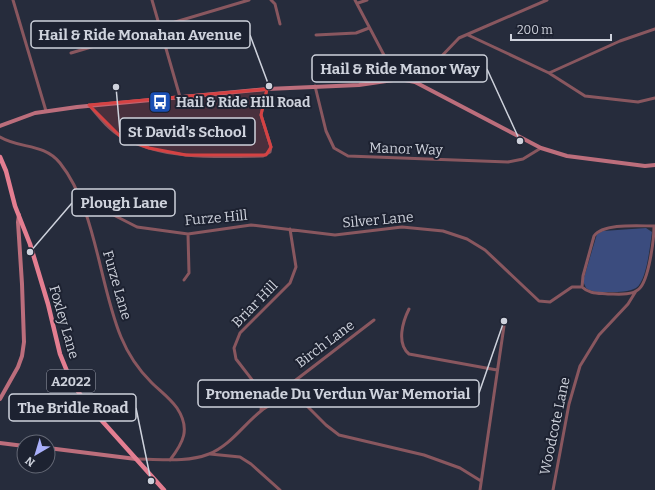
<svg xmlns="http://www.w3.org/2000/svg" width="655" height="490" font-family="Bitter,serif">
<rect width="100%" height="100%" fill="#262c3c"/>
<path fill="#3b4c7e" d="M646,228L652,232C650,245 647,281 636,288C629,292 619,292 611,292C602,292 593,293 586,288L583,281L597,234L603,231Z"/>
<g fill="none" stroke-linecap="round" stroke-linejoin="round">
<path stroke="#89575f" stroke-width="3" d="M13,0L46,111
M152,0L180,97
M271,0L275,4L280,24
M355,0L385,57L398,74L400,79
M358,3L367,0
M316,35L356,33L369,28
M468,35L549,73L585,96L638,102L655,98
M71,53L249,0
M549,73L620,41L655,29
M415,82L419,74L436,62L459,38L547,0
M315,86L326,131L334,148L348,156L508,162L523,159L541,148
M89,105C99,117 109,130 122,137C163,160 217,157 263,156L270,152L271,147L261,115L267,89
M0,137C20,149 44,143 60,163C96,208 99,284 121,337C128,354 138,369 151,382C160,391 170,398 177,408C191,429 183,443 170,460
M79,195L96,206L137,227L188,234L251,225L335,235L402,227L443,231L467,239L485,250L539,301L550,302L572,287H582
M654,226C654,239 649,280 639,289C631,296 617,294 608,294C599,293 589,294 582,287L583,276L594,236C603,223 639,226 654,226H655
M184,280L189,273L188,234
M409,309C403,321 396,343 409,354L497,370
M275,403V396L374,320
M261,410L262,399L260,390L236,359L234,348L240,333L290,283L296,267L290,229
M210,454L240,457L251,464L280,490
M136,459C160,459 186,463 209,454C231,445 243,425 261,411C267,406 275,403 282,399L305,404L326,425L339,435L424,455L460,468L481,481
M480,490L504,326
M553,490L569,404L580,366L599,335L628,304L636,291"/>
<path stroke="#bc6e7c" stroke-width="4" d="M0,126L35,113L77,107L267,89L359,85L400,79L415,82L541,148L567,156L645,166L655,165
M0,399L18,367L22,356L24,342L22,284L18,222L19,215
M0,443L24,446
M48,448L136,459"/>
<path stroke="#e47e91" stroke-width="4.5" d="M0,157L6,171L15,206L30,244L48,304L60,354L71,381L86,403L164,490"/>
</g>
<path fill="#d54243" fill-opacity="0.2" stroke="#d54243" stroke-width="3" stroke-linejoin="round" d="M267,89L261,115L271,147L266,155H186L149,148L121,137L89,105Z"/>
<defs>
<g id="bus-square" transform="scale(1.15)"><rect x="-9" y="-9" width="18" height="18" rx="4" fill="#1a4fb4" stroke="#1d2231"/><path d="M-5-6H5V4H4V6H2V4H-2V6H-4V4H-5ZM-3.5-4V0h7V-4ZM-3.5 1.2v1.5H-2V1.2ZM2 1.2v1.5H3.5V1.2Z" fill="#fff"/></g>
</defs>
<g fill-rule="evenodd">
<use href="#bus-square" x="160" y="102"/>
</g>
<g text-anchor="middle" dominant-baseline="central" stroke-width="4" stroke-linejoin="round" paint-order="stroke">
<rect fill="#1d2231" stroke="#999da9" stroke-width="1" x="47" y="370" width="48" height="22" rx="3"/>
<g font-size="13" font-weight="bold" fill="#ced2dc">
<text x="71" y="381">A2022</text>
</g>
<g font-size="14" font-weight="bold" fill="#ced2dc" stroke="#1d2231" text-anchor="start">
<text x="176" y="102">Hail &amp; Ride Hill Road</text>
</g>
<g font-size="14" fill="#ced2dc" stroke="#1d2231">
<text transform="translate(406 149) rotate(2)">Manor Way</text>
<text transform="translate(216 218) rotate(-5)">Furze Hill</text>
<text transform="translate(378 220) rotate(-5)">Silver Lane</text>
<text transform="translate(117 285) rotate(74)">Furze Lane</text>
<text transform="translate(255 304) rotate(-46)">Briar Hill</text>
<text transform="translate(64 322) rotate(74)">Foxley Lane</text>
<text transform="translate(325 344) rotate(-37)">Birch Lane</text>
<text transform="translate(555 426) rotate(-78)">Woodcote Lane</text>
</g>
</g>
<path fill="none" stroke="#ced2dc" stroke-width="1.5" d="M269 86L250 35M520 141L487 69M116 87L120 132M30 252L72 203M504 321L479 393M151 481L136 408"/>
<g fill="#ced2dc" stroke="#1d2231" stroke-width="1.5">
<circle cx="269" cy="86" r="4"/>
<circle cx="520" cy="141" r="4"/>
<circle cx="116" cy="87" r="4"/>
<circle cx="30" cy="252" r="4"/>
<circle cx="504" cy="321" r="4"/>
<circle cx="151" cy="481" r="4"/>
</g>
<g fill="#1d2231" stroke="#ced2dc" stroke-width="1.5">
<rect x="31" y="21" width="219" height="27" rx="4"/>
<rect x="312" y="55" width="175" height="27" rx="4"/>
<rect x="120" y="118" width="135" height="27" rx="4"/>
<rect x="72" y="189" width="103" height="27" rx="4"/>
<rect x="198" y="380" width="281" height="27" rx="4"/>
<rect x="9" y="394" width="127" height="27" rx="4"/>
</g>
<g font-size="15" text-anchor="middle" font-weight="bold" fill="#ced2dc">
<text x="140" y="40">Hail &amp; Ride Monahan Avenue</text>
<text x="400" y="74">Hail &amp; Ride Manor Way</text>
<text x="187" y="137">St David's School</text>
<text x="124" y="208">Plough Lane</text>
<text x="338" y="399">Promenade Du Verdun War Memorial</text>
<text x="73" y="413">The Bridle Road</text>
</g>
<g transform="translate(36 454) rotate(218)"><circle r="19" fill="#1d2231" stroke="#646875"/>
<path d="M0-3L7 15L0 10L-7 15Z" fill="#aab0fb"/>
<text y="-6" font-size="11" font-weight="bold" text-anchor="middle" fill="#ced2dc">N</text>
</g>
<path d="M511 34v6h100v-6" fill="none" stroke="#ced2dc" stroke-width="2"/>
<text x="517" y="34" font-size="12" fill="#ced2dc" stroke="#1d2231" stroke-width="3" paint-order="stroke">200 m</text>
</svg>
